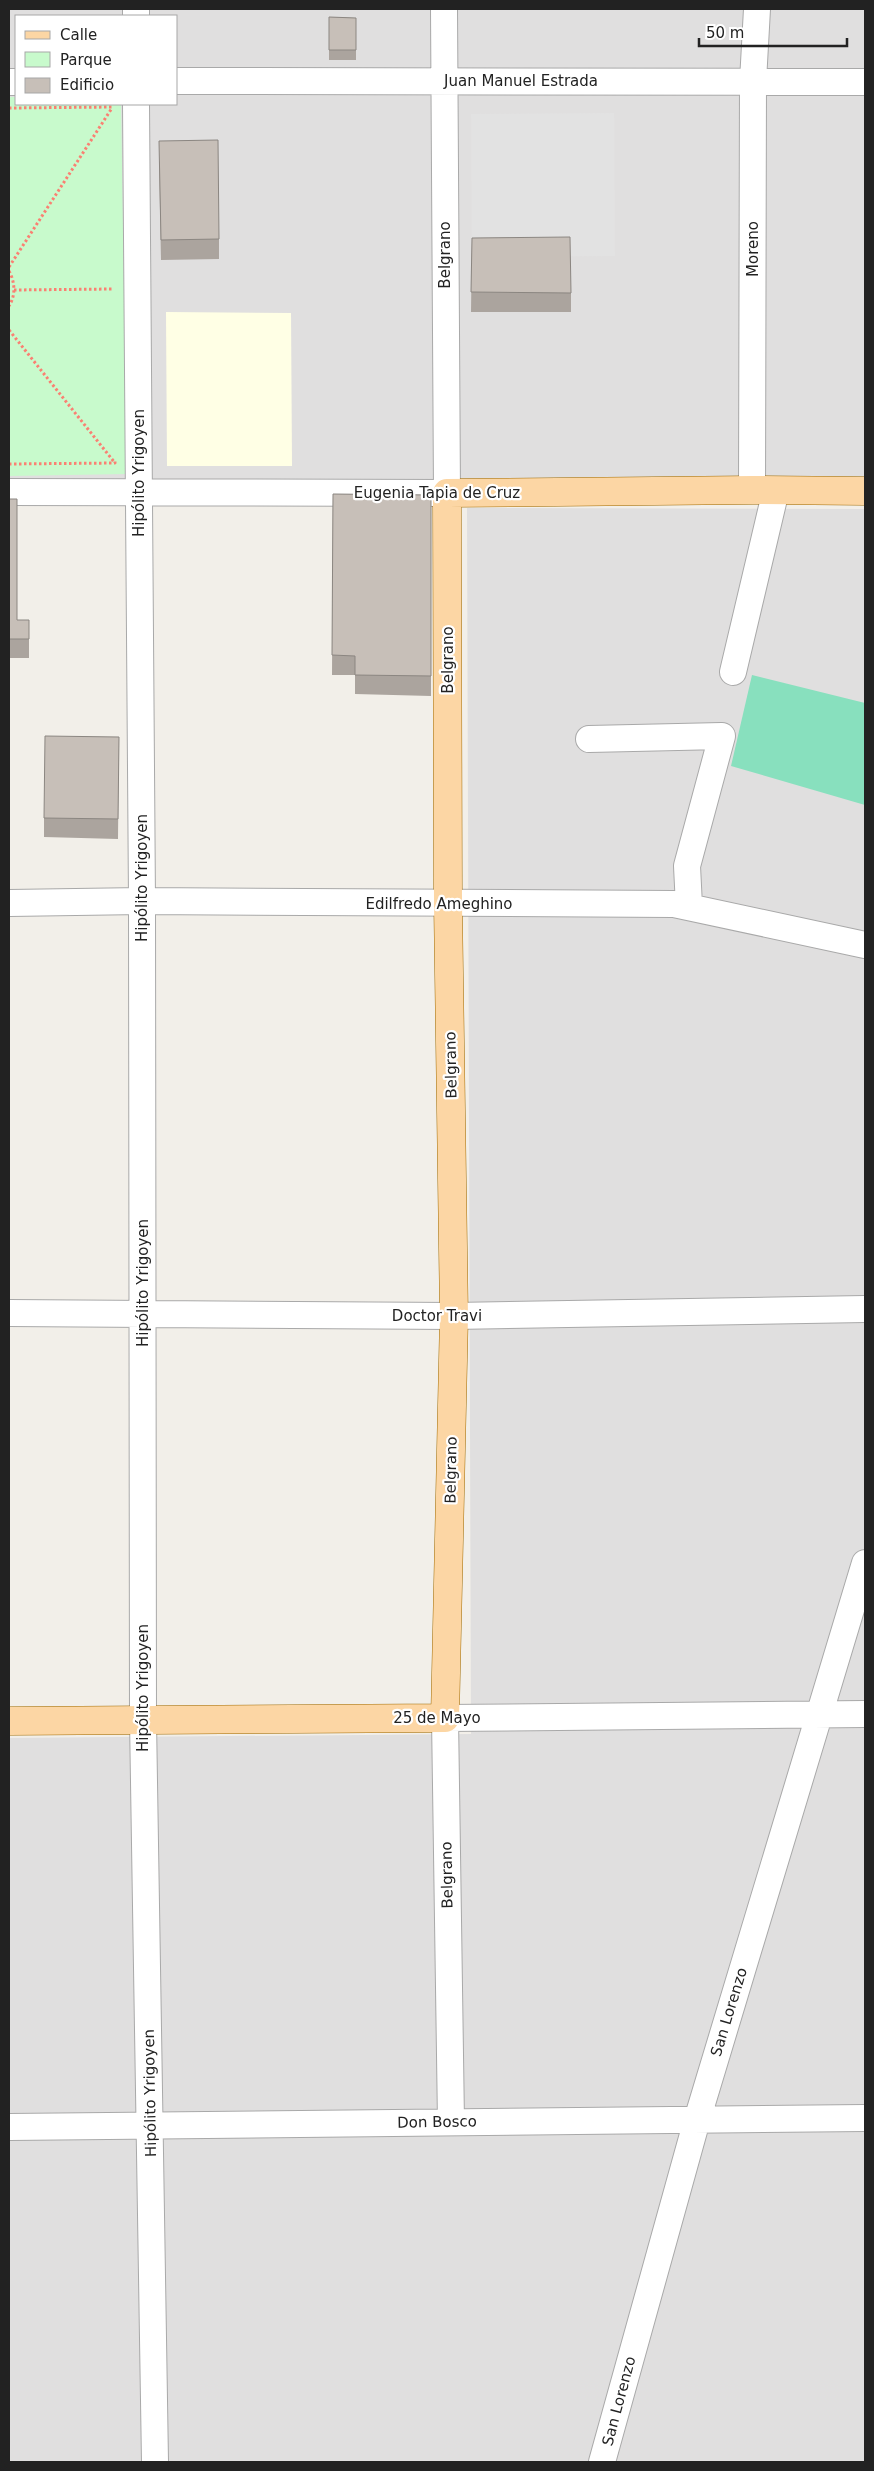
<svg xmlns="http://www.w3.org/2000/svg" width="874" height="2471" font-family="'DejaVu Sans',sans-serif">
<rect width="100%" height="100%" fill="#f2efe9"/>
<path fill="#e0dfdf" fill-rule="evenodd" d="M9,9H865V482L9,481ZM16,16H176V104H16Z
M467,508L865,509V2462H9V1738L471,1734Z"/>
<path fill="#ffffe5" d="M166,312L291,313L292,466H167Z"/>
<path fill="#c8facc" d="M9,97H16V104H121L127,474L9,476Z"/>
<path fill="#88e0be" d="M752,675L865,703V805L731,766Z"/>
<path fill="#e2e2e2" d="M614,113L615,256L472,257L471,114Z"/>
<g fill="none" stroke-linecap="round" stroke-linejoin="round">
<g stroke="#a9a9a9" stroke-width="28">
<path id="minor" d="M136,9V16
M176,81L865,82
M9,82H16
M136,104L142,901L143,1720L155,2462
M752,490L753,81L757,9
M9,492L447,493L444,9
M733,672L776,490
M589,739L722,736L687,866L689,906
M9,903L142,901L674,904L865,945
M9,1313L454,1316L865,1309
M451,2122L445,1718L865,1714
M9,2127L865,2118
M602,2462L697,2120L865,1563"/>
</g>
<g stroke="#a06b00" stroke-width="29">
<path id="major" d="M9,1721L445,1718L454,1316L448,904L447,493L752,490L865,491"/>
</g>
<path stroke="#fa8072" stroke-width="3" stroke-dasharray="2.5 2.5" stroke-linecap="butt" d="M9,108L112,107V109
M9,267L112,108
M9,271C15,282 16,295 9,306
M14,290L113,289
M9,330L115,463
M9,464L115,463V461"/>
<use href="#minor" stroke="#fff" stroke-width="26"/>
<use href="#major" stroke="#fcd6a4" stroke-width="28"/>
</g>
<path fill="#aba49e" d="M329,17L356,18V60H329Z
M159,161L219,239V259L161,260Z
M472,238L571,293V312H471Z
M333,494L431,495V696L355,694V675H332Z
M9,499L17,620H29V658H9Z
M119,737L118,839L44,837V818Z"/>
<path fill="#c7bfb8" stroke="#8b8681" d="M329,17L356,18V50H329Z
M218,140L219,239L161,240L159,141Z
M570,237L571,293L471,292L472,238Z
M333,494L431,495V676L355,675V656L332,655Z
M9,499H17V620H29V639H9Z
M45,736L119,737L118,819L44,818Z"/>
<g text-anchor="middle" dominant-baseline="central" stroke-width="4.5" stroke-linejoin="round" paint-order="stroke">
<g font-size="15" fill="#222" stroke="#fff">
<text x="521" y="81">Juan Manuel Estrada</text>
<text transform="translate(753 249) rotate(-90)">Moreno</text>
<text transform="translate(445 255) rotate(-90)">Belgrano</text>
<text transform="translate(139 473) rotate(-90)">Hipólito Yrigoyen</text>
<text x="437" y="493">Eugenia Tapia de Cruz</text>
<text transform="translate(448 660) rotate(-90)">Belgrano</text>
<text transform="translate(142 878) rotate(-90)">Hipólito Yrigoyen</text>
<text x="439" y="904">Edilfredo Ameghino</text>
<text transform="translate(451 1065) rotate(-91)">Belgrano</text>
<text transform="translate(143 1283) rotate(-90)">Hipólito Yrigoyen</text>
<text x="437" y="1316">Doctor Travi</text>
<text transform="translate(451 1470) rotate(-89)">Belgrano</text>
<text transform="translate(143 1688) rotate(-90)">Hipólito Yrigoyen</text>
<text x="437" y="1718">25 de Mayo</text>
<text transform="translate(447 1875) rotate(-91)">Belgrano</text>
<text transform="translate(729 2012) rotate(-73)">San Lorenzo</text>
<text transform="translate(150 2093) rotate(-91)">Hipólito Yrigoyen</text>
<text transform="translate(437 2122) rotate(-1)">Don Bosco</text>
<text transform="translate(619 2401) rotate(-75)">San Lorenzo</text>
</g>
</g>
<rect width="874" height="2471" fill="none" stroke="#222222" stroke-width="20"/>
<rect x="15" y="15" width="162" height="90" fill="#ffffff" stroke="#a7a7a7"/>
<rect x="25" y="31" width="25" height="8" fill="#fcd6a4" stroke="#a7a7a7"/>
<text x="60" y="40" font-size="15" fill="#222222">Calle</text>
<rect x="25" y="52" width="25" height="15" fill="#c8facc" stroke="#a7a7a7"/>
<text x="60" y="65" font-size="15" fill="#222222">Parque</text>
<rect x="25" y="78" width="25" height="15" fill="#c7bfb8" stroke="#a7a7a7"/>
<text x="60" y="90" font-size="15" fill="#222222">Edificio</text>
<path d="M699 38v8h148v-8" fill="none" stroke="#222222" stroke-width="2.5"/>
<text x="706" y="38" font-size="15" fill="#222222" stroke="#ffffff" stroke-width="4" paint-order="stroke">50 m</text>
</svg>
